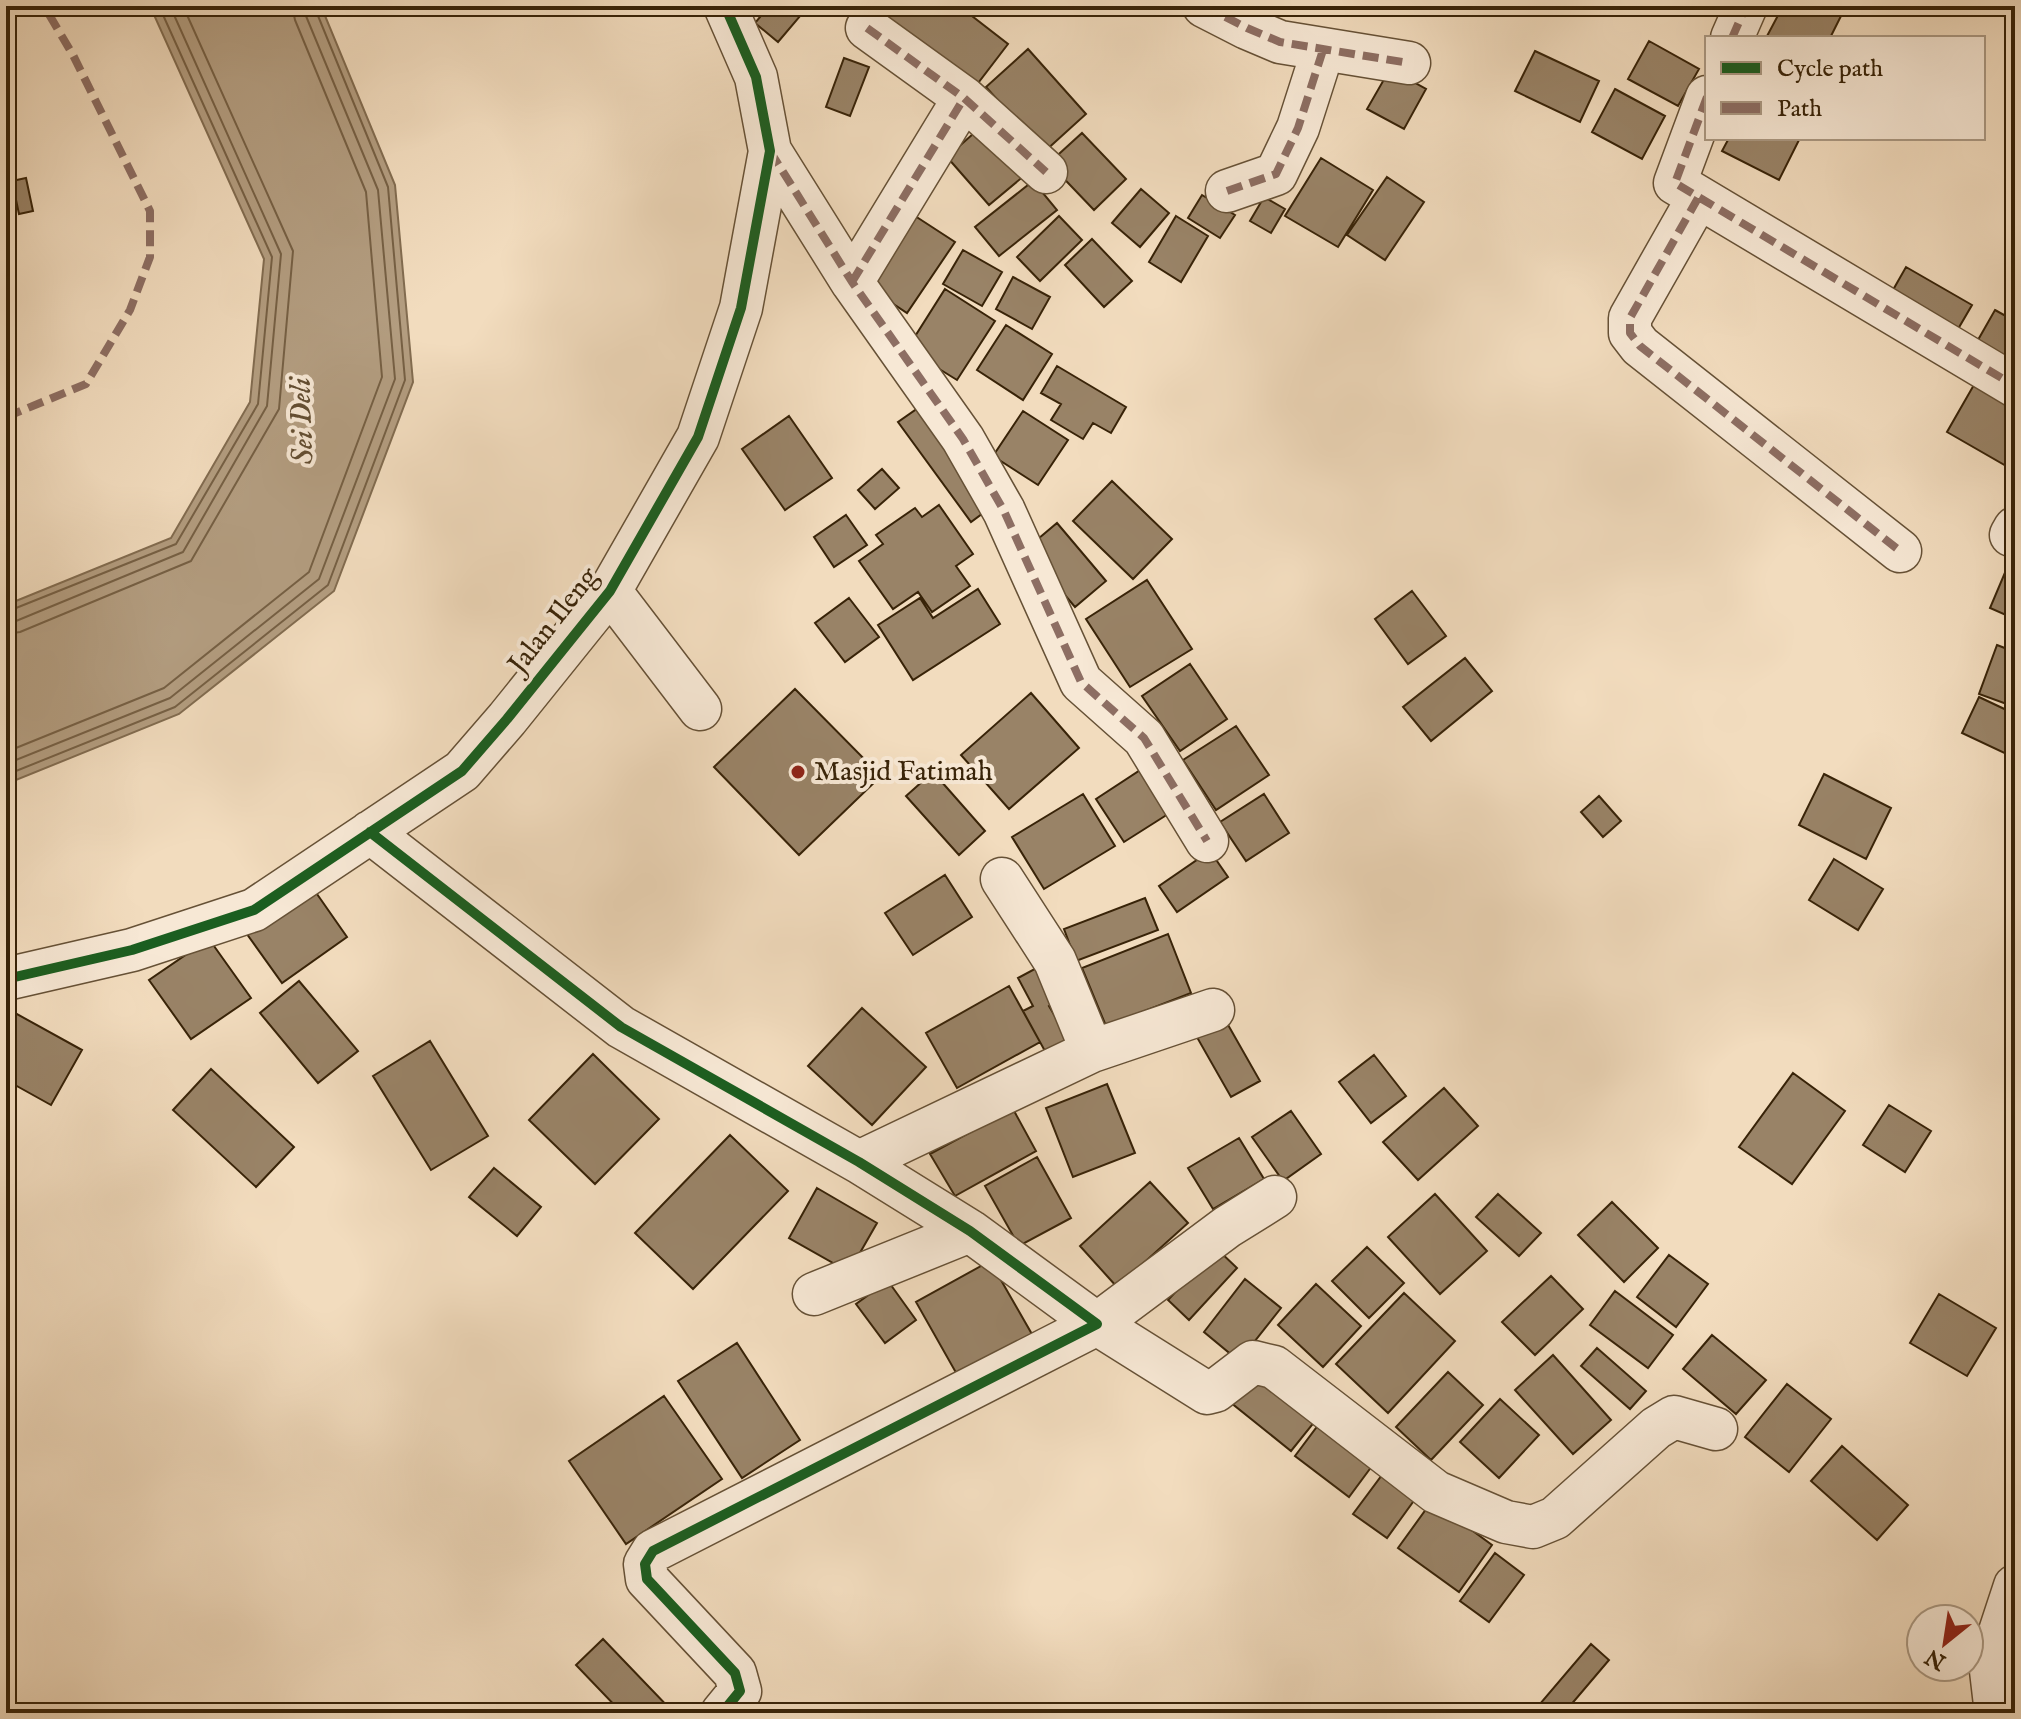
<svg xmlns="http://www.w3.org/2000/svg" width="2021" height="1719" font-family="'IM FELL English',serif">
<rect width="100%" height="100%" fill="#f2dcbe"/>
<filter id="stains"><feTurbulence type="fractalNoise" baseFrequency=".0025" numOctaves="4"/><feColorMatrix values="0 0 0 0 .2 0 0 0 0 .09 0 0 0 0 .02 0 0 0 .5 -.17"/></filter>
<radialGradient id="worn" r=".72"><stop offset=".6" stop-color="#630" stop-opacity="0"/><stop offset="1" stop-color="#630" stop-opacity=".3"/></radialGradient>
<path fill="#b39d80" stroke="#826c50" stroke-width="2" d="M150,6H321L395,185L413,382L334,591L179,714L6,784V605L171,538L250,402L264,259Z"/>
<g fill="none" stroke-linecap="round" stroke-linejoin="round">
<path stroke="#766044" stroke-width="2" d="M6,612L176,544L258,404L272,257L159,6
M6,622L16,621L183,552L267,406L281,254L170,6
M6,634L20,632L191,561L279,409L293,251L183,6
M6,752L164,688L309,572L382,377L366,192L295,20L292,6
M6,764L170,698L319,579L395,379L378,190L306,16L304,6
M6,775L175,707L328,585L405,380L388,187L314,6"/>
</g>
<path fill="#998367" stroke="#382308" stroke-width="2" d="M769,6H790L801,15L778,42L755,23Z
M871,6H959L1008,44L975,87Z
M1783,6H1846L1830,38H1766Z
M1649,41L1699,69L1678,106L1628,79Z
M1028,49L1086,114L1044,152L986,87Z
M1535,51L1599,81L1580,122L1515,91Z
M844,58L869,67L850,116L826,107Z
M1390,69L1426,89L1404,129L1367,109Z
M1615,89L1665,116L1642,159L1592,132Z
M982,126L1025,175L989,205L947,157Z
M1082,133L1126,179L1094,210L1049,163Z
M1729,138H1800L1779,180L1722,151Z
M1321,158L1373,190L1338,247L1285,216Z
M1387,177L1424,202L1385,260L1347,235Z
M26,178L33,211L19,214L12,181Z
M1033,181L1057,210L999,256L975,227Z
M1141,189L1169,213L1140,247L1112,223Z
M1202,195L1235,215L1220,238L1188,218Z
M1264,197L1285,209L1271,233L1250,221Z
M912,214L955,242L907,313L865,285Z
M1059,216L1082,240L1040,281L1017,257Z
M1176,216L1208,236L1181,282L1149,262Z
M1092,239L1132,281L1104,307L1065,265Z
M963,250L1002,272L982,306L943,284Z
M1906,267L1972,305L1958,329L1893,290Z
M1013,277L1050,297L1032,329L996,309Z
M945,289L995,321L957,380L907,349Z
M1995,310L2015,321V362L1978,340Z
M1006,325L1052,354L1023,400L977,370Z
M1057,366L1126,407L1111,433L1093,423L1083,439L1051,420L1061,404L1041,393Z
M1979,376L2015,396V471L1947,432Z
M921,406L994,505L971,522L898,422Z
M1023,411L1068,440L1038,485L993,456Z
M789,416L832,478L785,510L742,449Z
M882,469L899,488L875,509L858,490Z
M1112,481L1172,539L1133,579L1073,521Z
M939,505L973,554L956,566L970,586L932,612L918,592L893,609L859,561L883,544L876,535L915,508L922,517Z
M846,515L867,545L834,567L814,537Z
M1057,523L1106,581L1075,607L1026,549Z
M2009,563L2015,566V619L1990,608Z
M1147,580L1192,649L1130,687L1086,619Z
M978,589L1000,624L913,680L878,625L920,598L933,618Z
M1412,591L1446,636L1408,664L1375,619Z
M849,598L879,637L845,662L815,623Z
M1997,645L2015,652V707L1979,694Z
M1465,658L1492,691L1431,741L1403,707Z
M1190,664L1227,719L1180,751L1142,696Z
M795,689L881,776L799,855L714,767Z
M1031,693L1079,748L1009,809L961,755Z
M1979,697L2015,714V758L1962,733Z
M1236,726L1269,775L1216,810L1183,760Z
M1148,765L1176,809L1124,842L1096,799Z
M933,772L985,831L959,855L906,796Z
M1824,774L1891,808L1866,859L1799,825Z
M1083,794L1115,846L1044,889L1012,837Z
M1264,794L1289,833L1246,861L1220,822Z
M1599,796L1621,821L1603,837L1581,812Z
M1210,851L1228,877L1177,912L1159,886Z
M1834,859L1883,889L1858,930L1809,900Z
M945,875L972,917L913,955L885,913Z
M310,884L347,937L282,983L244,930Z
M1145,898L1158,930L1076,961L1064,929Z
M1168,934L1191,993L1106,1026L1082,968Z
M209,939L251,998L191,1039L149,980Z
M1042,965L1061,999L1049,1006L1069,1040L1046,1053L1023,1011L1033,1006L1018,978Z
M299,981L358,1051L318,1083L260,1013Z
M1009,986L1040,1042L957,1088L926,1033Z
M6,1008L82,1050L51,1105L6,1080Z
M862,1008L926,1067L872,1125L808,1066Z
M1223,1016L1260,1081L1231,1097L1194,1032Z
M430,1041L488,1136L431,1170L373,1076Z
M593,1054L659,1119L595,1184L529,1120Z
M1374,1055L1406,1096L1371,1123L1339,1082Z
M211,1069L294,1147L256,1187L173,1110Z
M1793,1073L1845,1111L1792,1184L1739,1147Z
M1107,1084L1135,1153L1073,1177L1046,1108Z
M1444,1088L1478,1126L1418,1180L1383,1142Z
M1889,1105L1931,1131L1905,1172L1863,1145Z
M1013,1109L1036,1151L955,1196L930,1154Z
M1291,1111L1321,1154L1283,1181L1252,1137Z
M730,1135L788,1191L693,1289L635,1233Z
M1239,1138L1264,1179L1213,1209L1188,1168Z
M1037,1157L1071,1218L1019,1246L985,1186Z
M494,1168L541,1207L517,1236L469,1197Z
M1150,1182L1188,1223L1117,1287L1080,1246Z
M817,1188L877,1223L849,1272L789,1238Z
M1435,1194L1487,1251L1440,1294L1388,1237Z
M1498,1194L1541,1233L1519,1256L1476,1217Z
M1612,1202L1658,1248L1624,1282L1578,1235Z
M1367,1247L1404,1283L1369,1318L1332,1281Z
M1216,1248L1237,1268L1189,1320L1168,1300Z
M1669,1255L1708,1284L1676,1327L1637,1297Z
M990,1261L1033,1336L959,1378L916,1302Z
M1551,1276L1583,1309L1535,1355L1502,1322Z
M1245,1279L1281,1308L1239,1361L1204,1332Z
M888,1281L916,1320L885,1343L856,1304Z
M1316,1284L1361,1326L1323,1367L1278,1325Z
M1615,1291L1673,1335L1648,1368L1590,1325Z
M1404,1293L1455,1341L1388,1413L1336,1364Z
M1939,1294L1996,1328L1967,1376L1910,1343Z
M1712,1335L1766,1380L1736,1414L1683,1369Z
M737,1343L800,1440L742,1478L678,1381Z
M1597,1348L1646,1391L1630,1409L1581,1366Z
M1553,1355L1611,1420L1573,1454L1515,1390Z
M1256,1370L1316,1420L1291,1451L1230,1402Z
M1448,1372L1483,1405L1431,1460L1396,1427Z
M1787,1384L1831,1419L1789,1472L1745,1437Z
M664,1396L722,1479L626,1544L569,1461Z
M1500,1399L1539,1435L1499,1478L1460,1442Z
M1319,1424L1372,1466L1349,1497L1295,1456Z
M1842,1446L1908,1505L1877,1540L1811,1481Z
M1385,1471L1418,1495L1387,1538L1353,1514Z
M1432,1501L1492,1545L1459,1592L1398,1548Z
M1495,1553L1524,1575L1489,1622L1460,1601Z
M603,1639L674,1713H622L576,1665Z
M1591,1644L1609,1660L1564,1713H1549L1539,1705Z"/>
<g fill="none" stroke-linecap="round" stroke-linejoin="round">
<g stroke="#665136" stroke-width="45">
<path id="minor" d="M1204,6L1247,28L1280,42L1409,63
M867,28L964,98L1046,172
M1732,38L1746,6
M1707,97L1675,183L2015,386
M770,151L852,282L963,439L1004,511L1081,682L1144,738L1207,841
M1227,191L1276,174L1298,128L1323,50
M1698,198L1630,318V333L1640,346L1900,551
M852,282L964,98
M2011,535L2015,528
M610,591L700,709
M370,832L621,1027L859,1162L970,1231L1097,1324L653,1551L645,1564L647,1579L735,1673L740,1691L722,1713
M6,979L132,950L254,910L462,771L507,719L610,591L698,437L741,308L770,151L756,77L725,6
M1092,1051L1213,1010
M859,1162L1092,1051L1055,961L1002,879
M1275,1197L1227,1227L1097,1324L1207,1393L1215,1391L1253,1362L1274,1367L1436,1492L1506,1522L1533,1527L1555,1518L1656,1428L1674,1417L1716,1429
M814,1294L970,1231
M1996,1713L1990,1662L2015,1586"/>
</g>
<use href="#minor" stroke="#f7e8d5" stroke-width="42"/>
<path stroke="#8d6e63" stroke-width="8" stroke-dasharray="16 8" stroke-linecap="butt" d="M1204,6L1247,28L1280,42L1409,63
M867,28L964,98L1046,172
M1732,38L1746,6
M1707,97L1675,183L2015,386
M770,151L852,282L963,439L1004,511L1081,682L1144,738L1207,841
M1227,191L1276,174L1298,128L1323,50
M1698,198L1630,318V333L1640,346L1900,551
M852,282L964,98
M6,417L86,384L130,310L150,257V211L73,55L44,6
M2011,535L2015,528"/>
<g stroke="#f7e8d5" stroke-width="15">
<path id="cycleway" d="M370,832L621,1027L859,1162L970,1231L1097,1324L653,1551L645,1564L647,1579L735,1673L740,1691L722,1713
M6,979L132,950L254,910L462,771L507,719L610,591L698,437L741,308L770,151L756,77L725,6"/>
</g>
<use href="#cycleway" stroke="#1b5e20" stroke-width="10"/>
</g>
<circle fill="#8f2418" stroke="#f7e8d5" stroke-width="3" cx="798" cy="772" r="8"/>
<g text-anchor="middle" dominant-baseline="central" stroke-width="8" stroke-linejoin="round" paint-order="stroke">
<g font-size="28" fill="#382308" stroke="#f7e8d5">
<text transform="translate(554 621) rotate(-52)">Jalan Ileng</text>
</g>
<g font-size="28" fill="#382308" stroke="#f7e8d5" text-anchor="start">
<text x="814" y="772">Masjid Fatimah</text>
</g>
<g font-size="30" font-style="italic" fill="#634e32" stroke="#f7e8d5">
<text transform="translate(303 421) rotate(-92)">Sei Deli</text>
</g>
</g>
<rect width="2021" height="1719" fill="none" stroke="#f2dcbe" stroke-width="32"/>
<rect x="8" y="8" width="2005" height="1703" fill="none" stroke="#382308" stroke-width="4"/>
<rect x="16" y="16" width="1989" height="1687" fill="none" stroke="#382308" stroke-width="2"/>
<rect x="1705" y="36" width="280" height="104" fill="#f7e8d5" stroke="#ab9983" stroke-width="2"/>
<rect x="1721" y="62" width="40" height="12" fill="#1b5e20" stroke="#ab9983" stroke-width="2"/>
<text x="1777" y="76" font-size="24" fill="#382308">Cycle path</text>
<rect x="1721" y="102" width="40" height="12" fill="#8d6e63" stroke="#ab9983" stroke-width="2"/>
<text x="1777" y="116" font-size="24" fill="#382308">Path</text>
<g transform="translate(1945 1643) rotate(210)"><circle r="38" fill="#f7e8d5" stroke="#ab9983" stroke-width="2"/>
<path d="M0-6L14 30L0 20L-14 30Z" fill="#8f2418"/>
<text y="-12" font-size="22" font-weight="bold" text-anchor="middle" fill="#382308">N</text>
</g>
<rect width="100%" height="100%" filter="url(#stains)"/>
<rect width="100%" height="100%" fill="url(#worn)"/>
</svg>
